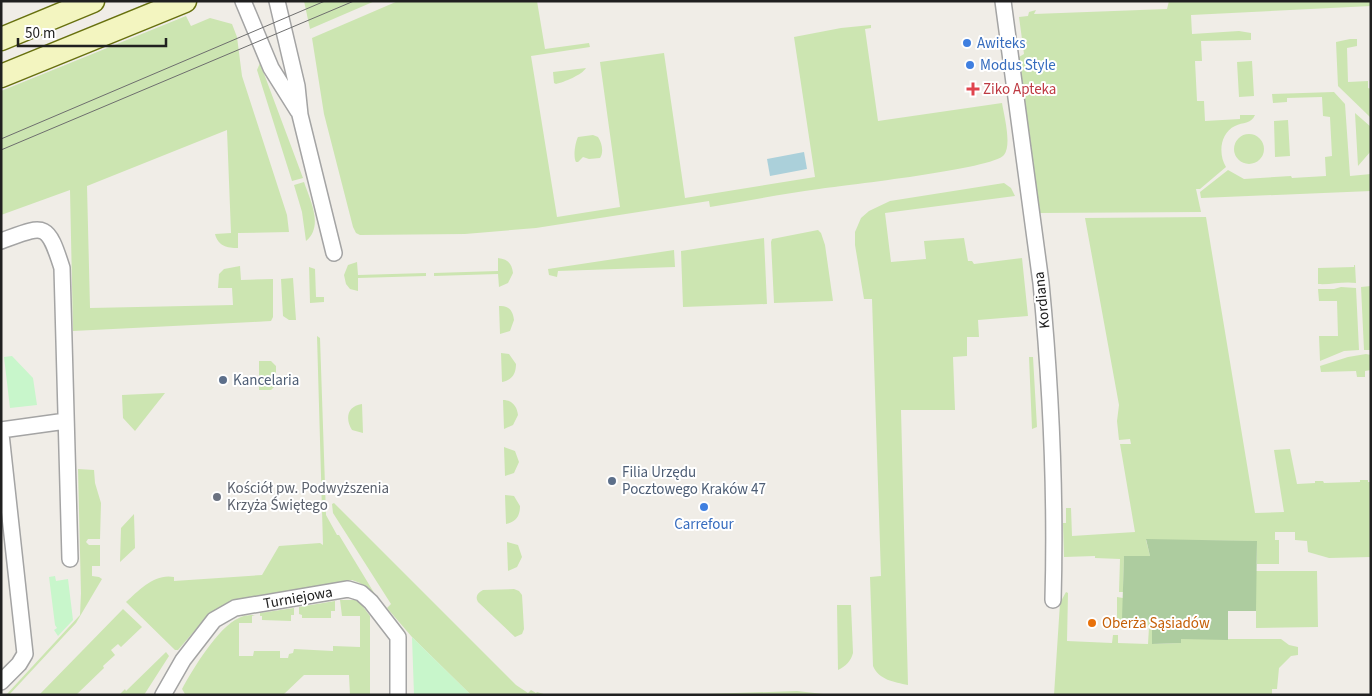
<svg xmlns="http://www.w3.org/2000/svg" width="1372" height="696" font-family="'Source Sans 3',sans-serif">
<rect width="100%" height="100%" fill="#f0ede7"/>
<path fill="#cce5b1" d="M304,1H375L310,29Z
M398,1H537L545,49L589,43L590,47L531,56L557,217L620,207L600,62L664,53L685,198L815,177L794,37L841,28L871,25V28L865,29L878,121L1002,103C1004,115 1012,145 1004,155C993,169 846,185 819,189C782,194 746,201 710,207L709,201L536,228L465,234L360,235L356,233L353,227L324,114L312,38Z
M1169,1H1371V6L1191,15L1192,34L1239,31L1251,33V40L1201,41L1202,61H1195L1197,101H1204L1205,121L1240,119V115H1255C1251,124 1243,122 1235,126C1220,133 1218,154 1226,167L1200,189H1196L1201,212L1040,213L1019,57L1024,54L1019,17L1028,16L1029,12L1036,10L1034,14L1167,9Z
M186,16L191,26L210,18L232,24L237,37L242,76L287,215L289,232L238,233V248C227,248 218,246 215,234L231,233L227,130L87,186L90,308L233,305L232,288H218L219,274L224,269L240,266L241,280L273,279V317L271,321L253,322L73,331L70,190L1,215V91Z
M1350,39H1357V46L1347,48L1348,82L1368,81V88L1371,89V118L1338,86L1336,42Z
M1252,61L1254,96L1239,97L1237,62Z
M260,63L303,178L292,181L257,70Z
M586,68C582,75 564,82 556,84L554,83L553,72Z
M1334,92L1345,104L1350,176L1371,174V191L1201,198L1200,192L1228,170L1244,179L1291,176L1292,178L1326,176L1325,157L1332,156L1330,117L1323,116L1322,97L1287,98V102L1273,103L1272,94Z
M1355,113L1371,127V151L1358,166Z
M1288,120L1290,156L1275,157L1274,121Z
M1234 149a15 15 0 1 1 30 0a15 15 0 1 1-30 0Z
M593,135L598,137C602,143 604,152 600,158L589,159L583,157L578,162H576C573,157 575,143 578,137Z
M304,182C310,200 324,226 306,241L302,212L294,185Z
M1004,183L1011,188L1015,196L885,213L891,262L926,259L924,241L964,238L968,261H972L974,264L1022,258L1028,316L978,320L979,337H967V356L953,357L955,410H901L908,685C894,682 879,680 873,666L870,577L881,576L872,299H864L855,245V232L861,218L869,211L890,201Z
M1206,217L1255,513L1284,512L1274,450L1290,449L1297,484L1315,483V481H1323L1324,483L1360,482V480H1368V482H1371V557L1329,558L1308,552L1307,541L1295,540V532H1275V540H1279V564H1257V541L1146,540L1150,556H1124L1123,592H1119L1120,559L1095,558V556L1064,557L1063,523H1066V508H1071L1072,536L1135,532L1120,444H1131L1130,439L1119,440L1117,421L1119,405L1085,218Z
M818,230L821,233L825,245L833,301L774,303L771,242L772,239Z
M764,238L767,304L683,307L681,251Z
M674,250L675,267L558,271L557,277L549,275L548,269Z
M498,258C507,259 512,263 513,273L508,283L499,287L498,274L434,276V273L498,271Z
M357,262L358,275L426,273V276L358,278V291L350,289L346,284L344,275L348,265Z
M1354,265H1355L1356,283C1343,281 1331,285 1318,284V268L1354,267Z
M309,267L315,269L316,297H324V302L310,303Z
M293,278L296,320H289L283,316L281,279Z
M1371,286V350H1364L1361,287Z
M1341,287L1356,288L1359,350L1344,351L1320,361L1319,336H1338L1337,301H1319L1318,289H1334Z
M499,306C509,305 513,311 514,320L510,331L500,334Z
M317,336L320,338L326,515L337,535H339L376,596H373L360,583L352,580L250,598L224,605L209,614L178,650H175L126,602C139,590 155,573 174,577V581L262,575L279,546L320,543L323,545Z
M501,353L509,354L516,364C516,374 512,380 502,382Z
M1366,354L1371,355V370L1365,371V377H1357L1356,371L1321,372L1320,366L1348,357Z
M1029,357H1033L1037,427L1032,429Z
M259,361H271L276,366V385L271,390H259Z
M165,393L135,431L123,418L122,395Z
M503,400C512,400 517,406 518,415L513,425L504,429Z
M362,404L363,433L352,430C345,419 347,406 362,404Z
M504,447L515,451L519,462L514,473L505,476Z
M78,469L94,470L95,483L101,503L100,539H88L86,542L89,545H100V566H92V576L99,577L102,579L76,623L9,695H6L80,615L81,593Z
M505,495L514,496L520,506C520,516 516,522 506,524Z
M334,503L516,685L528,693L531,690L536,693L537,692L547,695H471L412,637L387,608L391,604L333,513L332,504Z
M134,514L135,548L120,562L121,528Z
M507,542L518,545L522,557L517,567L508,571Z
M1256,571H1317L1318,627L1256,628Z
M514,589L519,591L522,595L524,629L522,634L515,637L478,602C475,597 477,593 483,590Z
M1066,592L1068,593L1067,641L1112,643L1113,635H1118V643L1148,644L1149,627L1122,626V623L1117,622V597L1123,598V619L1152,620V644L1181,643V639H1281L1289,645L1298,647V655L1291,656L1279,668L1277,689H1272V695H1054L1060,603Z
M340,600H358L370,616V695H350L349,675H304L283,695H192L185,694L182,689C193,669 218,627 239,618C244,615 250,615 255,615L252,616V623H239V656H253L254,651H280V658H288L289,654L293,653L294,649L333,651V646L360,647V616H342Z
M335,601V611H331V618H302V615L299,614V607Z
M837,605H851L853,653C851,661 846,666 838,670Z
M294,608V615H291V621L262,620V616H260V613Z
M123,609L142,627L121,647L118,644L111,650L115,655L103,666L104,668L76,695H39Z
M166,652L169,656L144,695H119L125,689L126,691Z
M797,691L832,695H677Z"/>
<path fill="#adcc9f" d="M1146,539L1257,541L1256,611H1228V640L1181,639V643L1152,644V620L1122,619L1124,556H1150Z"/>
<path fill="#c8f6cb" d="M12,356L33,378L37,405L10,408L4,357Z
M55,576L56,581L68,579L73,620L58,636L54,630L57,628L55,625L49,577Z
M412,637L471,695H414Z"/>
<path fill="#abd0da" d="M804,152L807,169L770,176L767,159Z"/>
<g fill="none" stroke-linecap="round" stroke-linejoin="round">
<g stroke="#a4a4a4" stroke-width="18">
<path id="street" d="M243,1L271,68L298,111
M277,1L297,86L300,115L334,253
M1003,1L1041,283C1051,388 1056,494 1053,600
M1,241C45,225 47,221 62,268L70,559
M1,430L66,421
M1,434L25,654L19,664L1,682
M163,695L183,660L214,620L235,608L348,589L361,593L371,602L398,637V695"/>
</g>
<g stroke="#67700e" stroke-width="25">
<path id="secondary" d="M1,39L93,1
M1,76L185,1"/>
</g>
<use href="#street" stroke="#fff" stroke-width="15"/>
<use href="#secondary" stroke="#f3f5c0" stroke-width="22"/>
<path stroke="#6e6e6e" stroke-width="1" d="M1,139L325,1
M1,150L354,1"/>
</g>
<g fill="#3f7fe0" stroke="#fff" stroke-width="2">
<circle cx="967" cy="43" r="5"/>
<circle cx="970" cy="65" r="5"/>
<circle cx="704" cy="507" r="5"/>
</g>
<path fill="#e0444e" stroke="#fff" stroke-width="2" d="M970.5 81.5h5v5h5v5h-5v5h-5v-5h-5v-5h5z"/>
<g fill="#5c6f8a" stroke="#fff" stroke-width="2">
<circle cx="223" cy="380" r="5"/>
<circle cx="612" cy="481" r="5"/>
</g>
<circle fill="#6b7280" stroke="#fff" stroke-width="2" cx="217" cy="497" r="5"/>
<circle fill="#e8710a" stroke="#fff" stroke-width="2" cx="1092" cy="623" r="5"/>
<g text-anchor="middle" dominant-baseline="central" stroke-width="4" stroke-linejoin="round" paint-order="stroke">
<g font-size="15" fill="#366cbe" stroke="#fff" text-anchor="start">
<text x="977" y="43">Awiteks</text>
<text x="980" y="65">Modus Style</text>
<text x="704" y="524" text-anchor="middle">Carrefour</text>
</g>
<g font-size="15" fill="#be3a42" stroke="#fff" text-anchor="start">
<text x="983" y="89">Ziko Apteka</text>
</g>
<g font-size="15" fill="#202020" stroke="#fff">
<text transform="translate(1042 300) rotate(-96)">Kordiana</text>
<text transform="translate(298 598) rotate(-10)">Turniejowa</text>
</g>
<g font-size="15" fill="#4e5e75" stroke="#fff" text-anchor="start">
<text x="233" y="380">Kancelaria</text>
<text x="622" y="472">Filia Urzędu<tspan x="622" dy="17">Pocztowego Kraków 47</tspan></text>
</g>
<g font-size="15" fill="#5b616d" stroke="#fff" text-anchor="start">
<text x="227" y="488">Kościół pw. Podwyższenia<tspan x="227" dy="17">Krzyża Świętego</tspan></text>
</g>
<g font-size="15" fill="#c56008" stroke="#fff" text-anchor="start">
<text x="1102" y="623">Oberża Sąsiadów</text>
</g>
</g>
<rect width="1372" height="696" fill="none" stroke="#202020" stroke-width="5"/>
<path d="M18 38v8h148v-8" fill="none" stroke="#202020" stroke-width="2.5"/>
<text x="25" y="38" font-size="15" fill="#202020" stroke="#ffffff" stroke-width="4" paint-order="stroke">50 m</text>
</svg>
